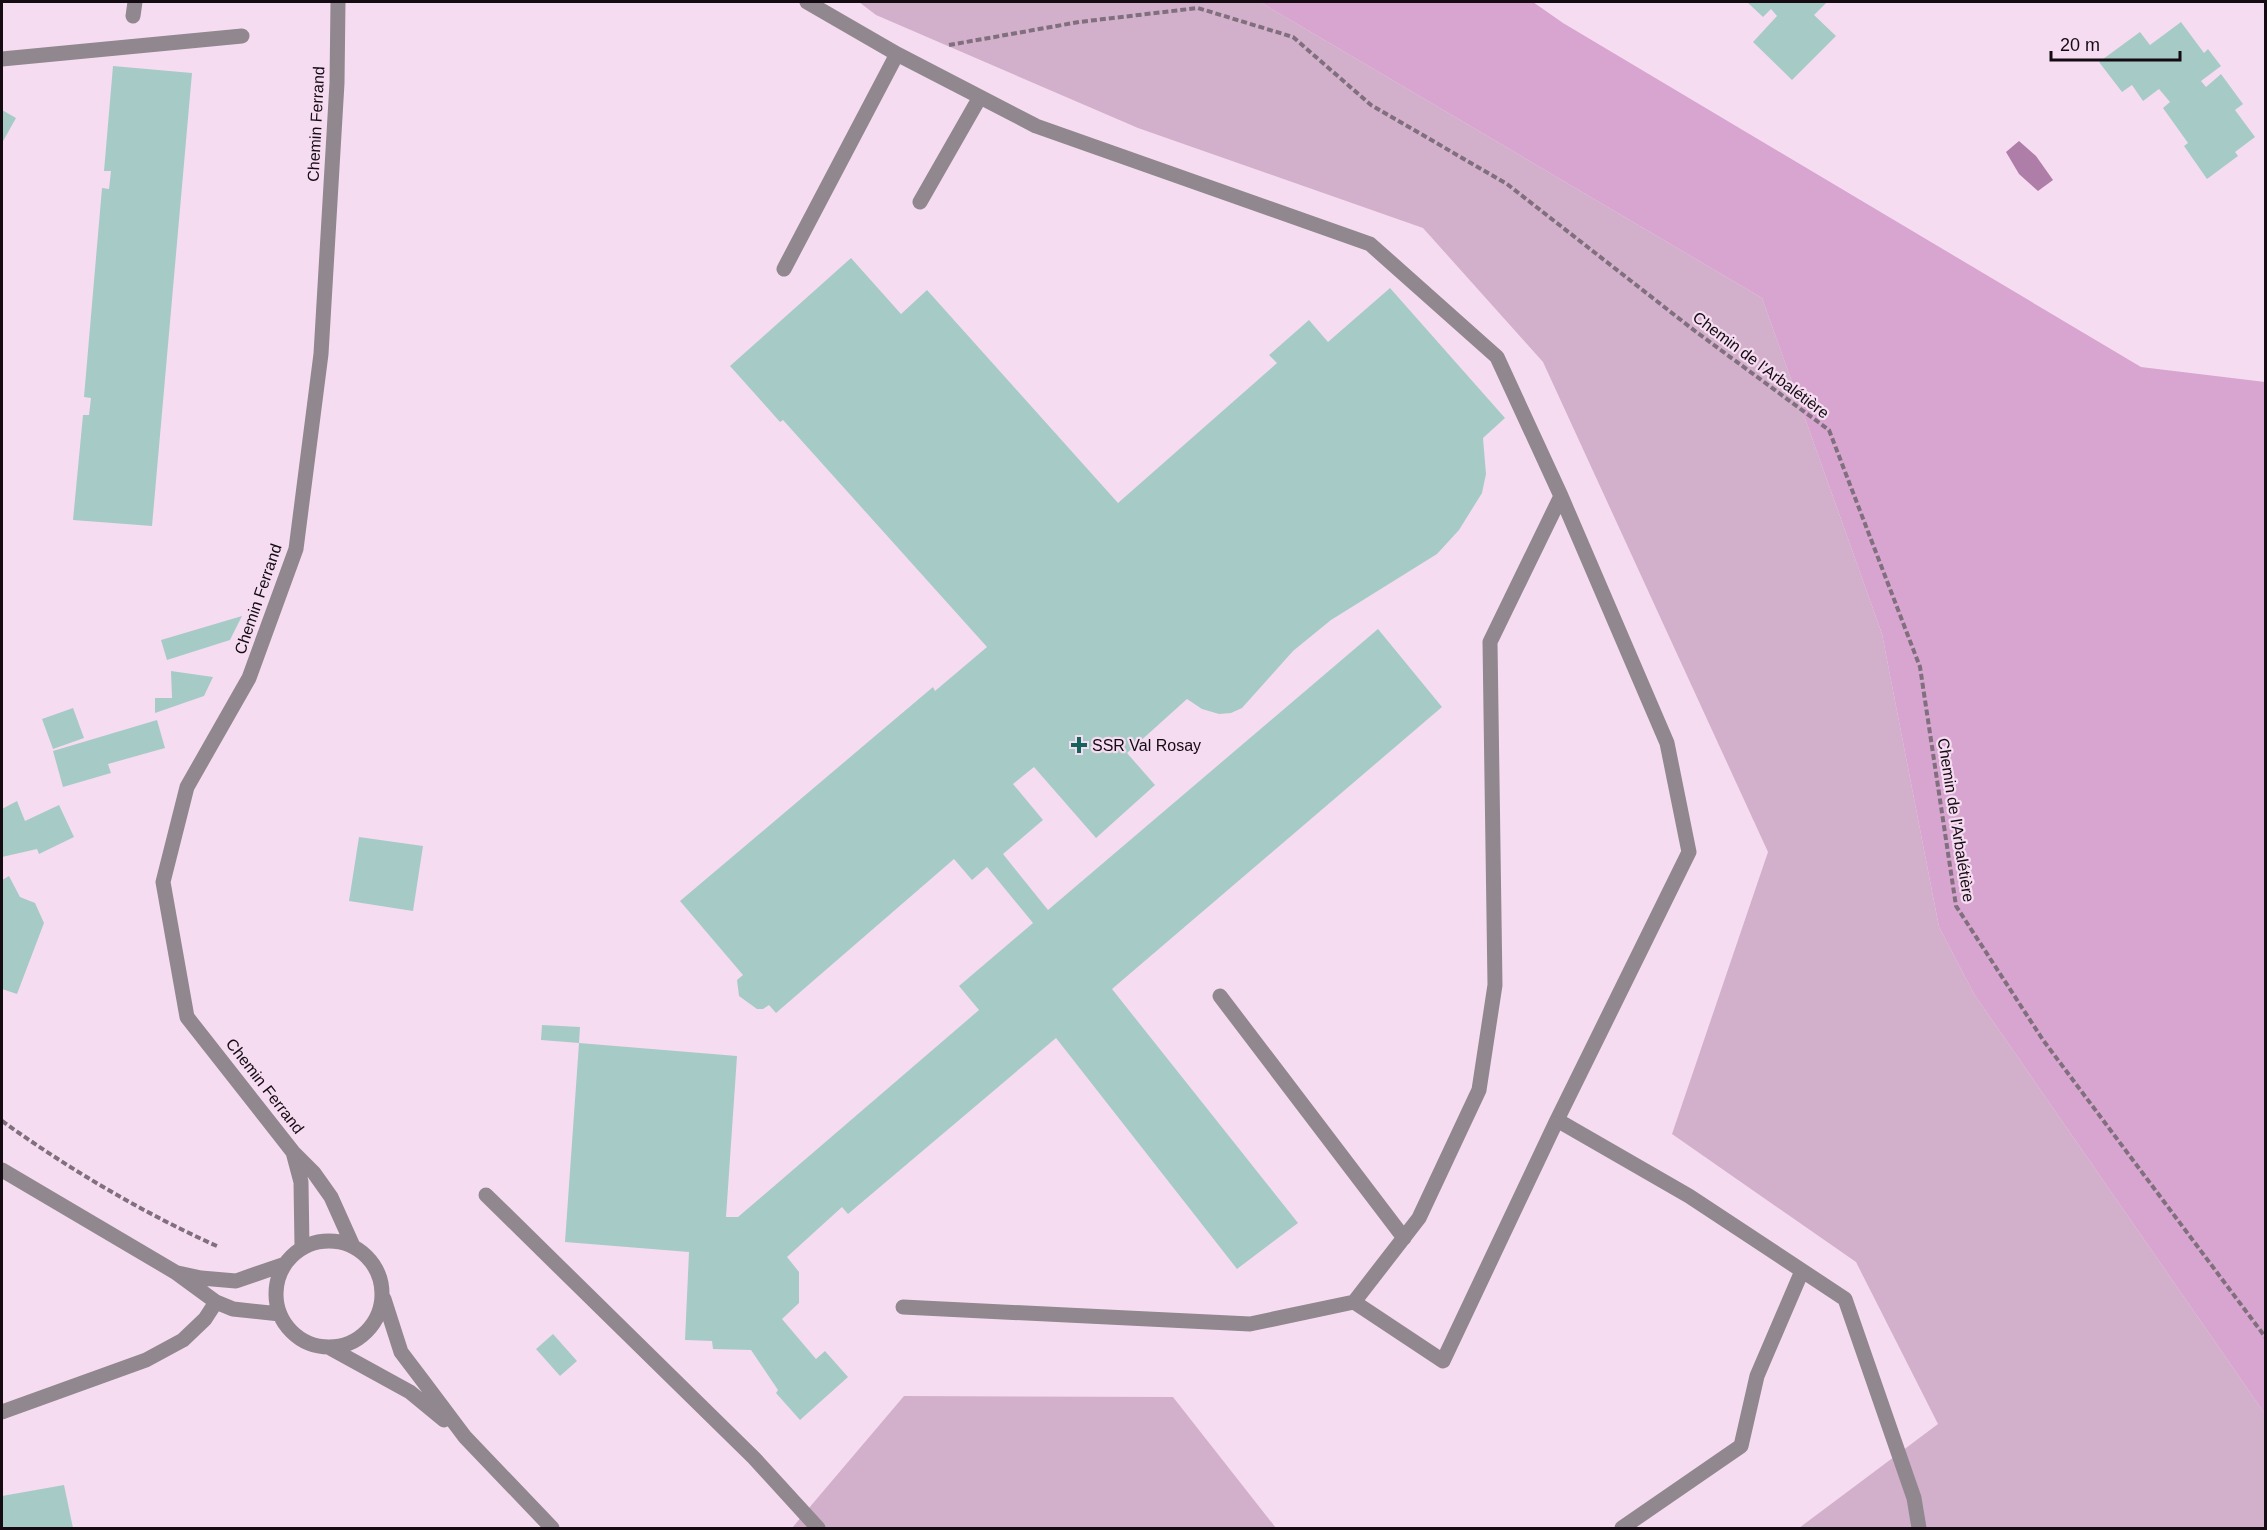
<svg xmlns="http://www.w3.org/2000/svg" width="2267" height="1530" font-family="Helvetica,sans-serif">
<rect width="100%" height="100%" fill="#f6dcf1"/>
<path fill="#d2b0cc" d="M859,2H1260L1762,298L1882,634L1939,927L1974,994L2265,1414V1528H1799L1938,1424L1856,1262L1672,1134L1768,852L1543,362L1423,228L1138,128L876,15Z
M904,1396L1173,1397L1276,1528H792Z"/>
<path fill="#d7a5d0" d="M1260,2H1533L1563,23L2141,367L2265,382V1414L1974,994L1939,927L1882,634L1762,298Z"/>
<path fill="#af7ea8" d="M2019,141L2036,156L2053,180L2038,191L2019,174L2006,152Z"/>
<path fill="#a6cbc6" d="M1747,2H1827L1814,15L1836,36L1792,80L1753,42L1777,16L1771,9L1763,17Z
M2181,22L2204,53L2208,49L2221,66L2201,81L2206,87L2221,74L2243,104L2235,110L2255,137L2235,152L2238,156L2207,179L2184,146L2188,143L2163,108L2170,102L2159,89L2143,101L2132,85L2122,92L2099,62L2140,32L2150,45Z
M113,66L192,73L152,526L73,520L83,415H89L91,398L84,397L102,188L109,189L111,171H104Z
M2,110L16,118L2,143Z
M851,258L901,314L927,290L1118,503L1277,363L1269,355L1309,320L1328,342L1390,288L1505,418L1483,438L1486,474L1482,493L1459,530L1437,554L1331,620L1293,651L1242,708L1231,713L1219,714L1202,709L1187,699L1127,753L1155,785L1096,838L1034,767L1013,784L1043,820L1003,854L1048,910L1378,629L1442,707L1112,989L1298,1223L1237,1269L1056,1038L848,1214L842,1207L787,1257L799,1272V1303L782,1319L816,1359L825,1351L848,1377L800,1420L776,1393L778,1390L751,1350L713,1349L712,1341L685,1340L689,1252L565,1242L579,1043L541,1040L542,1025L580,1027L579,1043L737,1056L726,1217H738L979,1010L959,986L1033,923L987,867L972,880L954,859L776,1013L769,1005L763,1009H757L739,996L737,980L743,975L680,901L933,687L935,691L987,647L783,420L780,422L730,366Z
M242,616L230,640L167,660L161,640Z
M171,671L213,677L204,696L155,713V698H172Z
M73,708L84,738L53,749L42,719Z
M157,720L165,748L108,764L111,773L63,787L53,751Z
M17,801L25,821L59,805L74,837L39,854L37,849L2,857V809Z
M359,837L423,846L413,911L349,901Z
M9,876L20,897L35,903L44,923L17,994L2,989V880Z
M553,1334L577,1361L560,1376L536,1349Z
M64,1485L73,1528H2V1496Z"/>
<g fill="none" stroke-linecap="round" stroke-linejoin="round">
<path stroke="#806f7d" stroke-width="4" stroke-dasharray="6 3" stroke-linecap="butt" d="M949,45L1079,22L1198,8L1293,37L1371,105L1507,184L1695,331L1829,430L1920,667L1956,906L2043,1040L2266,1338
M2,1121C69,1169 143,1213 219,1247"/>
<path stroke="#91878f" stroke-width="15" d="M807,2L897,54L1036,126L1370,244L1497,357L1561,496L1490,642L1495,985L1479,1090L1419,1218L1354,1302L1443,1361L1557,1120L1689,1196L1845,1299L1914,1498L1919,1528
M133,16L135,2
M2,59L242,36
M920,202L980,97
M784,269L897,54
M1220,996L1404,1238
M1557,1120L1689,852L1667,743L1561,496
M486,1195L754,1458L818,1528
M903,1307L1250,1324L1354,1302
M1622,1528L1741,1446L1757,1376L1802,1271"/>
<path stroke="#91878f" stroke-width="15" d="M338,2L337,83L321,354L296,549L249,678L187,787L163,882L187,1017L293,1152L314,1173L331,1197L353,1246
M293,1152L301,1182L302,1247
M2,1170L175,1272L216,1302L233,1309L280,1314
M276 1294a53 53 0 1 1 106 0a53 53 0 1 1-106 0Z
M178,1273L201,1278L236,1281L285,1264
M384,1299L401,1352L423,1381L465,1437L552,1528
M330,1348L410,1392L444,1420
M2,1412L146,1360L183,1340L205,1319L216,1302"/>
</g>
<path fill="#15635d" stroke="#f6dcf1" stroke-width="2" d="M1076 736h6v6h6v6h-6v6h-6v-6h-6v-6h6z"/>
<g text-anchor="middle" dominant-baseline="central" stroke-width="4.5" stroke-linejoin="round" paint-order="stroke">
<g font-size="16" fill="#140b13" stroke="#f6dcf1">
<text transform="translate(316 124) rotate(-87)">Chemin Ferrand</text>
<text transform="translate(1761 365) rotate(37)">Chemin de l'Arbalétière</text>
<text transform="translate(258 599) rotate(-71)">Chemin Ferrand</text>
<text transform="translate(1956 820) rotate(81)">Chemin de l'Arbalétière</text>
<text transform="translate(265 1086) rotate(52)">Chemin Ferrand</text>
</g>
<g font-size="16" fill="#140b13" stroke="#f6dcf1" text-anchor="start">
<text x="1092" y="745">SSR Val Rosay</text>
</g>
</g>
<rect width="2267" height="1530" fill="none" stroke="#140b13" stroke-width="6"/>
<path d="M2051 51v9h129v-9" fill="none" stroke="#140b13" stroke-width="3"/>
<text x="2060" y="51" font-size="18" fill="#140b13" stroke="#f6dcf1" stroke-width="4.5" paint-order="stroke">20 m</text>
</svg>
